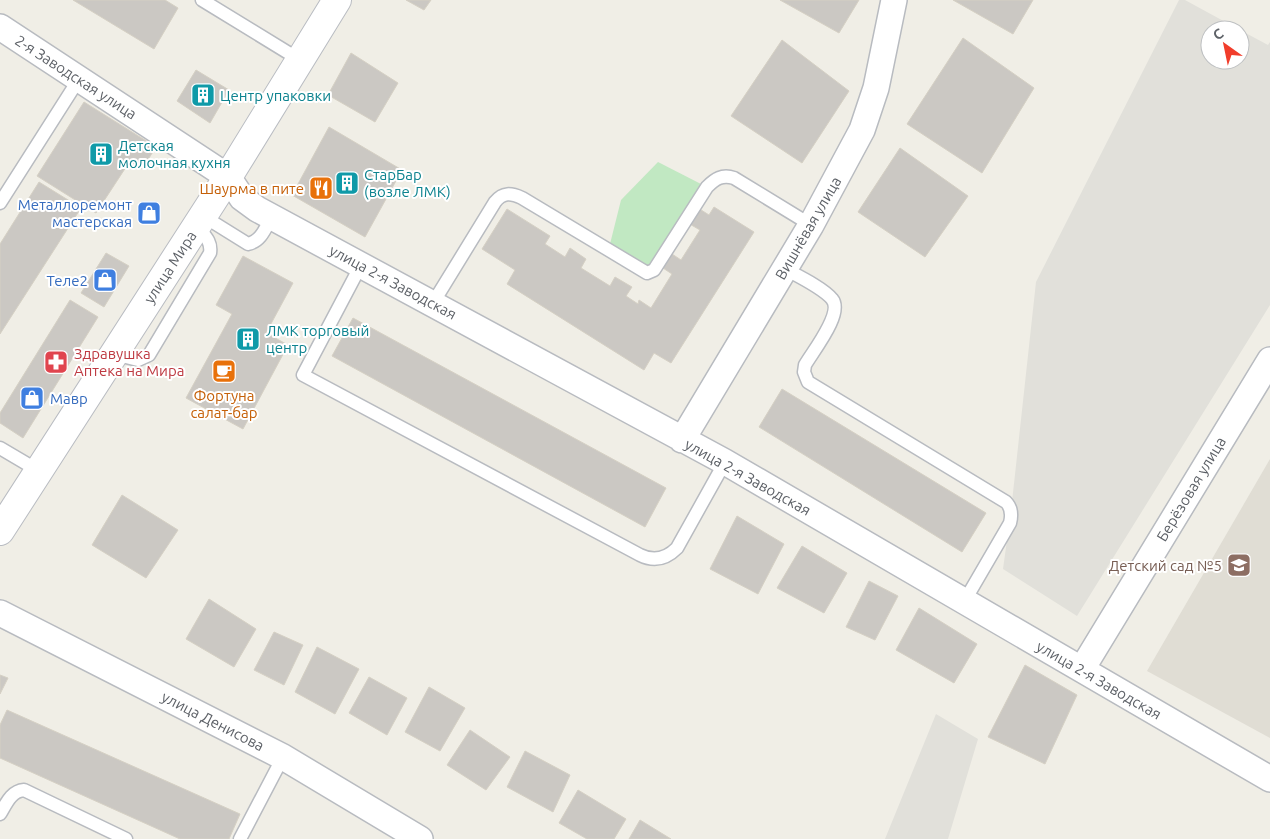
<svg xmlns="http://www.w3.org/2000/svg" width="1270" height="839" font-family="Ubuntu,sans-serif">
<rect width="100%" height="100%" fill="#f0eee6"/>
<path fill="#e1e0da" d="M1179,0H1185L1240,30H1210V60H1240V30L1268,45L1270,42V305L1077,616L1003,569L1011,511L1036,282Z
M936,714L978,739L948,839H885Z"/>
<path fill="#e0ddd4" d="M1270,459V738L1147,671Z"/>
<path fill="#c1e8c2" d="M658,162L701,184L648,270L610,244L621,200Z"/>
<path fill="#cbc8c3" stroke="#d5d0c4" d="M73,0H165L178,8L154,49Z
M406,0H431L424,10Z
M780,0H859L839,33Z
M953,0H1033L1013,34Z
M963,38L1034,88L982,173L907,124Z
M782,40L849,91L802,163L731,116Z
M351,53L398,83L375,122L328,95Z
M196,70L229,90L210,123L177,101Z
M84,102L156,147L142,169L130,161L96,213L37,176Z
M329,127L402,170L365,237L292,195Z
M900,148L968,196L925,257L858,212Z
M39,182L81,208L0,334V244Z
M714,207L754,232L671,363L654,353L644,370L507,284L515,270L482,249L507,209L550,236L545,244L565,257L570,248L586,259L581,268L610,286L615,277L632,287L626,296L638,304L639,300L651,308L672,274L660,266L669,252L681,260L700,230L688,223L698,208L709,215Z
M106,253L129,266L104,307L81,293Z
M243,256L293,283L266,333L288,345L243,429L186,398L232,314L216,305Z
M70,300L98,317L23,438L0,423V413Z
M353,318L666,488L645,527L332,356Z
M782,389L986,513L962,552L759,427Z
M122,495L178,530L146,578L92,545Z
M737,516L784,544L758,594L710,569Z
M802,546L847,573L824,613L777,588Z
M869,581L898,596L875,640L846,627Z
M209,599L256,629L234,667L186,639Z
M919,608L977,644L954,683L896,650Z
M274,632L303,645L284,685L254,670Z
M317,647L359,669L335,714L295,692Z
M1025,665L1077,695L1045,764L988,737Z
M0,675L8,678L0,694Z
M369,677L407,698L387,735L349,713Z
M429,687L465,708L440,751L405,732Z
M7,710L240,814L229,839H180L0,758V725Z
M470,730L510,757L486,790L447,765Z
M525,751L570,775L553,812L507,787Z
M578,790L626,819L614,839H587L559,823Z
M640,820L671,839H629Z"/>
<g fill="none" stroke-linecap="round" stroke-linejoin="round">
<g stroke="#b8bbc0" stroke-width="15">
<path id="lane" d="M202,0L300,60
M0,203L79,79
M203,216L248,244C261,241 265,229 271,218
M361,265L303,375L640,555C654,562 666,559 677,548L725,462
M785,269C798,276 823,288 832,299C844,313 813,351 805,365L804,372L808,382L1006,502C1012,508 1012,515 1010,523L964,602
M433,303L495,202C503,192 511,193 522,198L647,273L654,270L707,187C715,179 722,174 734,178L811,225
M114,354L138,360L149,355L210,253C212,241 204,235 197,226
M0,448L39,471
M0,814C6,804 11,791 24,790L126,839
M240,839L283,757"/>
</g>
<g stroke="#b8bbc0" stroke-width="28">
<path id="street" d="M0,27L228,177L242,198L257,209L725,462L1270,779
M682,440L811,225L862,130L876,88L894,0
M0,613L283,757L420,839
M1082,669L1270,360"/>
</g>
<g stroke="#b9bcc2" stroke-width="30">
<path id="secondary" d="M0,531L228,177L337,0"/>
</g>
<use href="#lane" stroke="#fff" stroke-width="12"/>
<use href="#street" stroke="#fff" stroke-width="25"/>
<use href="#secondary" stroke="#fff" stroke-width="28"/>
</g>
<defs>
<g id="building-square" transform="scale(1.25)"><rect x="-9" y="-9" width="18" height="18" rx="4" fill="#0f9aa8" stroke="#fff"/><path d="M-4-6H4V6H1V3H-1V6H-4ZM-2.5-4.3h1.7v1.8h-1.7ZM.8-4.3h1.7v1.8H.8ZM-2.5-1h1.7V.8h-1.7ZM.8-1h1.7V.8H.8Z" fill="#fff"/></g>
<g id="restaurant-square" transform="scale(1.25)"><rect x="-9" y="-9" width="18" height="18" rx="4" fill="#e8710a" stroke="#fff"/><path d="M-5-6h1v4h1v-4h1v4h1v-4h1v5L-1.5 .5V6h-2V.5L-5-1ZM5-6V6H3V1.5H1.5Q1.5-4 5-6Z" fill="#fff"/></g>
<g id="shop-square" transform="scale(1.25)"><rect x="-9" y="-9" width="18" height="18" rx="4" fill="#3f7fe0" stroke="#fff"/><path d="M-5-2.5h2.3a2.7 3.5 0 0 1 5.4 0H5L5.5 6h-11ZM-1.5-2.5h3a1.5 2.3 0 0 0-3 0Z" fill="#fff"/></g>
<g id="pharmacy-square" transform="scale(1.25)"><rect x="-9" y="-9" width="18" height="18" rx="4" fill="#e0444e" stroke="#fff"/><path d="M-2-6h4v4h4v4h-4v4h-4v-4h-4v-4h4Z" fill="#fff"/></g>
<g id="cafe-square" transform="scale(1.25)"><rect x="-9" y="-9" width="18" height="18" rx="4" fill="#e8710a" stroke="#fff"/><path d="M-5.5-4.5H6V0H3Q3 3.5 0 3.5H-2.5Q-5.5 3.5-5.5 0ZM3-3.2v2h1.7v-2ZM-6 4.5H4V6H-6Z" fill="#fff"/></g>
<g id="school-square" transform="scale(1.25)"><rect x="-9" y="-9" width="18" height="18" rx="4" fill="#8d6e63" stroke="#fff"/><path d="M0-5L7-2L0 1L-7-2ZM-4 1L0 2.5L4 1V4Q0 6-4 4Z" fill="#fff"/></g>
</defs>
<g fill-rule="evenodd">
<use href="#building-square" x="203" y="95"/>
<use href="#building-square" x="101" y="154"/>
<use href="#building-square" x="347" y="183"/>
<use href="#restaurant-square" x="321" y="188"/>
<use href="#shop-square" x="149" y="213"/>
<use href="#shop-square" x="105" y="280"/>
<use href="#building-square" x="248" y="339"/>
<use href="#pharmacy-square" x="56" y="362"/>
<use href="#cafe-square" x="224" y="371"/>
<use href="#shop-square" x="32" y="398"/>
<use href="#school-square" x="1239" y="565"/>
</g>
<g text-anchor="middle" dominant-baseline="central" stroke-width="4" stroke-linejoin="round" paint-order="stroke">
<g font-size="15" fill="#5d6167" stroke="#fff">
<text transform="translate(76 77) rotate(33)">2-я Заводская улица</text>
<text transform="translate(808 228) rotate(-60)">Вишнёвая улица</text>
<text transform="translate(170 267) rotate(-57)">улица Мира</text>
<text transform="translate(393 282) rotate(28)">улица 2-я Заводская</text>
<text transform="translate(748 477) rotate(29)">улица 2-я Заводская</text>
<text transform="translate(1191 489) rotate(-59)">Берёзовая улица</text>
<text transform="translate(1099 680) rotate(30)">улица 2-я Заводская</text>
<text transform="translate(213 721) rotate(27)">улица Денисова</text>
</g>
<g font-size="15" fill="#0d838f" stroke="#fff" text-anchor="start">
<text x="220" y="95">Центр упаковки</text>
<text x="118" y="145">Детская<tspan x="118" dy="17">молочная кухня</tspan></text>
<text x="364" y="174">СтарБар<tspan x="364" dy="17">(возле ЛМК)</tspan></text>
<text x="266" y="330">ЛМК торговый<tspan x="266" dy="17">центр</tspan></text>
</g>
<g font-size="15" fill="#c56008" stroke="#fff" text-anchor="end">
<text x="304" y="188">Шаурма в пите</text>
<text x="224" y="395" text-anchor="middle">Фортуна<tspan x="224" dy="17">салат-бар</tspan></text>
</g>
<g font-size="15" fill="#366cbe" stroke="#fff" text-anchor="end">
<text x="132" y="204">Металлоремонт<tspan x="132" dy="17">мастерская</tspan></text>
<text x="88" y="280">Теле2</text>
<text x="50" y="398" text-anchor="start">Мавр</text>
</g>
<g font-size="15" fill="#be3a42" stroke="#fff" text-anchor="start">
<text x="74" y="353">Здравушка<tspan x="74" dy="17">Аптека на Мира</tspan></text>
</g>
<g font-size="15" fill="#785e54" stroke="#fff" text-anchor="end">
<text x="1222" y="565">Детский сад №5</text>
</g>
</g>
<g transform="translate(1225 45) rotate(327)"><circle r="24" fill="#ffffff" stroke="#bec0c2"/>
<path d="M0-4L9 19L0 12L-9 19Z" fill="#f13d2b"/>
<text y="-8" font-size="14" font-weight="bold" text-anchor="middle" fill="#5d6167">С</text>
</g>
</svg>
